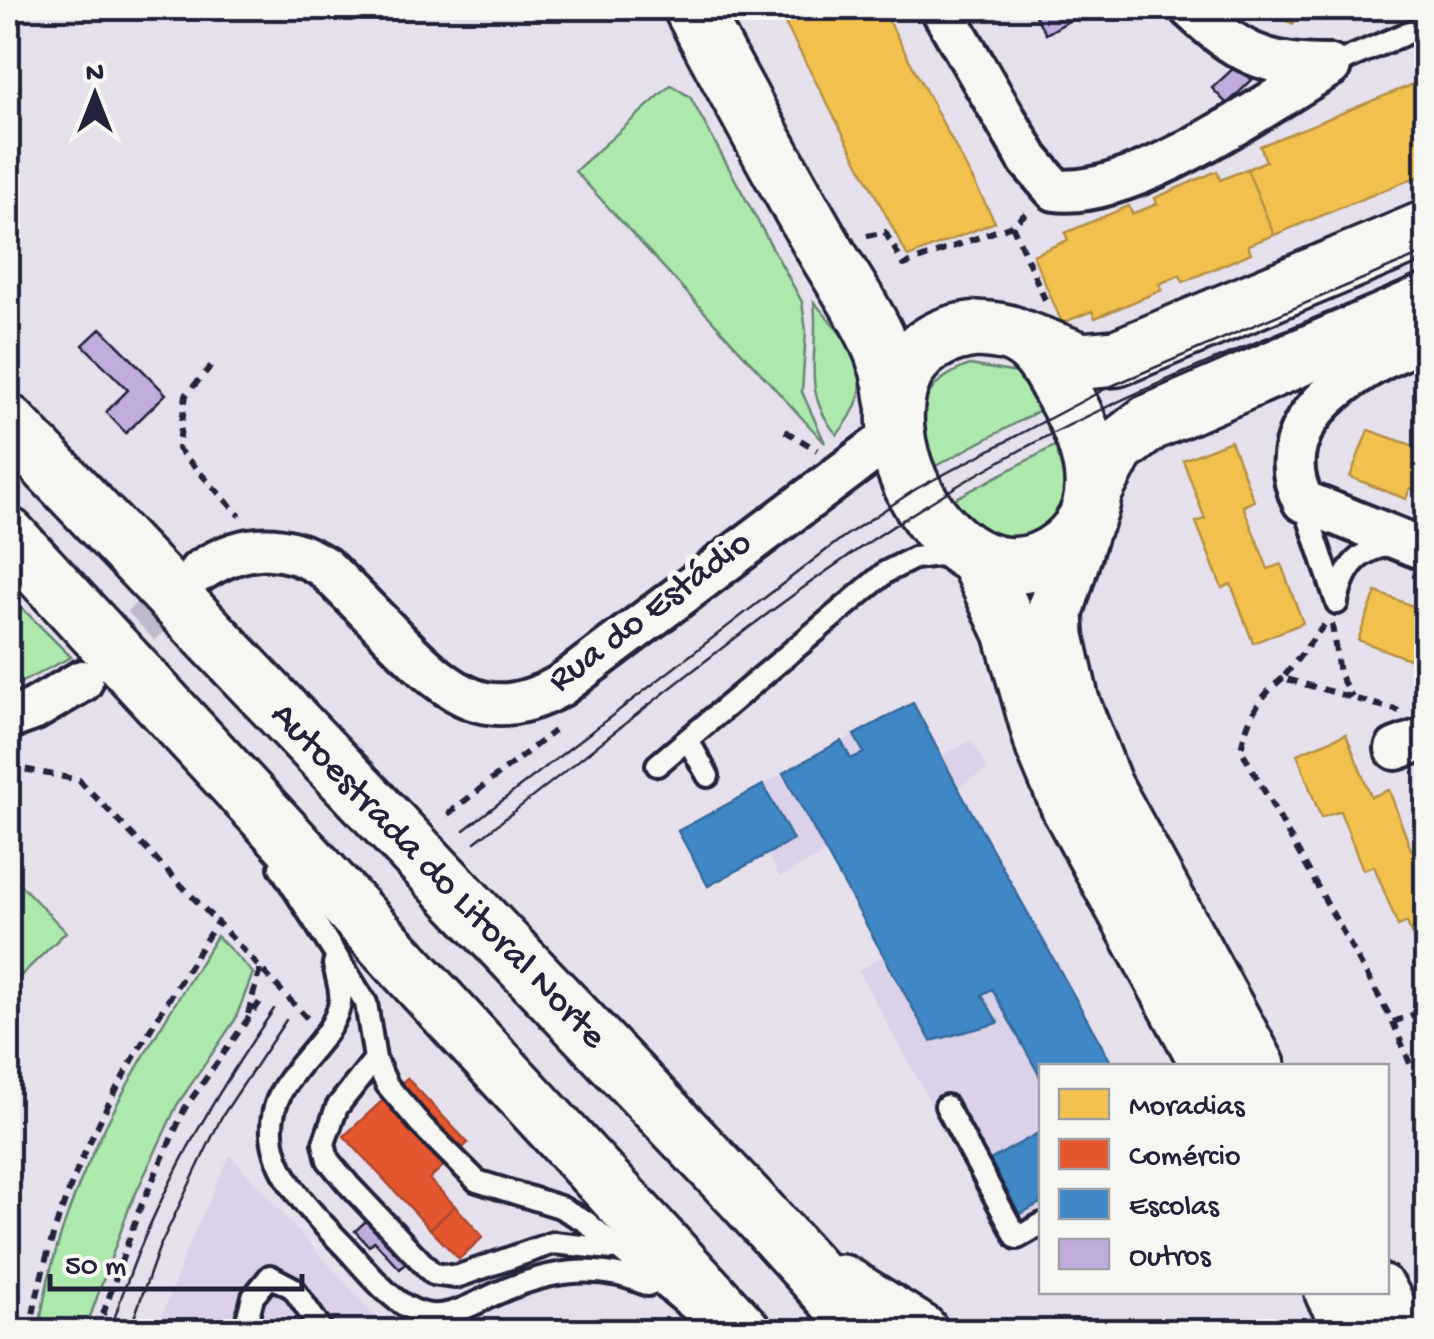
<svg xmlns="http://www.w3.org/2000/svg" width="1434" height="1339" font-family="'Gochi Hand',sans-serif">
<rect width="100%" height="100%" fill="#e6e0ec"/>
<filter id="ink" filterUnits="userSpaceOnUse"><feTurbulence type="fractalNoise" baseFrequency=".01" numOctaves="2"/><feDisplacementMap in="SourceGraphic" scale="20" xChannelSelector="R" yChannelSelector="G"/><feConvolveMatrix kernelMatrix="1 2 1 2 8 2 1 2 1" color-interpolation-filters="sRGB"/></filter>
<g filter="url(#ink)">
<path fill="#dbd1e8" d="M913,703L942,756L972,740L988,770L958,786L1113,1066H1042L1041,1237L1013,1253L858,971L884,956L826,853L780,877L767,854L708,886L678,831Z
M230,1155L389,1331L156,1332L187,1248Z"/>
<path fill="#ade8ad" stroke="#688574" stroke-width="2.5" d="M671,85L690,97L802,302L806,331L802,392L825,443L575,171Z
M814,302C854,349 884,378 837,435C799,390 820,354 814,302Z
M970,365L1017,373L1048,406L930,469C915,420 915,384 970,365Z
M1064,441L1068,455L1065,518L1014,550L947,503Z
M8,594L71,657L8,689Z
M8,872L66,932L8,988Z
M217,936L253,973L235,1020L177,1105L129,1208L85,1331H39C58,1184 140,1060 217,936Z"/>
<path fill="#f2c14e" stroke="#b49148" stroke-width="2.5" d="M777,8H882L995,222L908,257Z
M1264,8H1302L1293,24Z
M1426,79V173L1274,235L1247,169L1266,161L1260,146Z
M1247,169L1274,235L1248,245L1251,253L1183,282L1180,275L1159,284L1162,290L1095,318L1092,311L1062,323L1033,255L1068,240L1065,233L1129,206L1132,214L1157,204L1155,198L1217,171L1220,180Z
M1368,430L1426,450V495L1410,488L1406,499L1350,477Z
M1231,441L1254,501L1243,506L1268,569L1281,564L1303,623L1253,643L1231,584L1222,588L1196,522L1205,519L1183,460Z
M1376,592L1426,611V654L1422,664L1358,640Z
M1346,734L1371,797L1389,790L1411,850L1419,847L1426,865V971L1407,922L1398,926L1374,866L1363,870L1340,811L1321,818L1297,754Z"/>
<path fill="#e4572e" stroke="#aa4732" stroke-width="2.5" d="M407,1078L468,1143L429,1179L455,1206L430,1229L344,1136Z
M455,1206L483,1237L459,1259L430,1229Z"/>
<path fill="#3f88c5" stroke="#36699c" stroke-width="2.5" d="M913,703L957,786L1113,1066H1042V1080L992,989L982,995L998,1023L931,1041L826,852L783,773L841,741L851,759L864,753L854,735Z
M763,785L793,840L708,886L678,831Z
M1042,1131V1202L1020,1214L990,1160Z"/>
<path fill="#c0addd" stroke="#22223b" stroke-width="2.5" d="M1031,8H1084L1086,11L1046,34Z
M1237,65L1252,80L1227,104L1212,88Z
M101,328L166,394L126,433L106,412L128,390L83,345Z
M378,1210L418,1253L400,1269L374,1241L369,1246L355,1231Z"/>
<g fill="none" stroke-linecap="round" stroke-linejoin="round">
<path stroke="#bfbac9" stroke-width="40" stroke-dasharray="40 20" stroke-linecap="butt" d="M97,667L193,577"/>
<g stroke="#22223b" stroke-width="28">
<path id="lane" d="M1330,66L1426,25
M1303,501L1337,603
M1337,601C1345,565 1359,549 1396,544
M688,740L708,776
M657,765L886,572L914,558L956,553
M280,867L366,1003L375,1059L387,1085L423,1127L477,1181L560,1207L585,1221L694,1312
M334,964C336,976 342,990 340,1002C331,1052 262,1076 273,1143C280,1182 315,1216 341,1243C363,1265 390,1304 421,1313C446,1321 471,1305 493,1295C544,1272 595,1261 648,1285
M375,1059L337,1107L324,1143L328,1160L348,1184L433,1274L456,1277L553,1243L612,1249
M946,1106L1017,1238L1042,1224
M244,1332L253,1297L270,1276L293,1288L323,1332"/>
</g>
<g stroke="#22223b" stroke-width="48">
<path id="street" d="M941,8L1029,160L1055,190C1131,200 1263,106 1330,66
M1190,8C1237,52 1264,67 1330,66
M1426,339C1364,363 1262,419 1303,501L1426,550
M200,571C241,544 282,540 324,567C350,593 375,618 400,644C452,695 488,726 560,686L895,434
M8,719L33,710L82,681
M1396,749L1426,738"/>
</g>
<g stroke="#22223b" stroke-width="62">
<path id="secondary" d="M692,8C734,86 776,165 821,243C851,296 888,338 894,400
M977,329C991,330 1009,331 1021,339C1039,349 1050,369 1059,386C1087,434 1117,503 1064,546C941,644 804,346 977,329Z
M1021,338L1082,361L1117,358L1426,229
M1093,493L1117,448L1149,423L1426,303
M1082,525L1055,612L1056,636L1071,702L1104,786L1257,1066
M978,560L1012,632L1044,746L1071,810L1210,1066
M1333,1292L1355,1332
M1379,1292L1401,1332"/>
</g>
<g stroke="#22223b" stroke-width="62">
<path id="highway" d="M8,423L745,1198L866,1332
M8,536L743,1332
M842,1283L920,1332"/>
</g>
<path stroke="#22223b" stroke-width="6" stroke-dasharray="10 8" stroke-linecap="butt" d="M1012,225L1046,302
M867,236L885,232L904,265L1012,225L1028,212
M211,366L186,395L178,449L240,516
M785,431L817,450
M1332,624L1339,674L1352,697
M1324,625L1283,678L1399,711
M1283,678C1258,698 1248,717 1241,749L1393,1022L1426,1103
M8,766L79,780L217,922
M448,814L554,731
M248,1014L260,969
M1393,1022L1426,1010
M30,1332C57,1170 132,1058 217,922L307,1018
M97,1332L138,1213L185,1108L262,999"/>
<use href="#lane" stroke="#f6f6f2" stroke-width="20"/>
<use href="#street" stroke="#f6f6f2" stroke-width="40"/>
<use href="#secondary" stroke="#f6f6f2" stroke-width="55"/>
<use href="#highway" stroke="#f6f6f2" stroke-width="55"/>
<path stroke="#22223b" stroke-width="2.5" d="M464,830L842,538L916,489L1107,388L1426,252
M475,842C644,711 809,568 997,463C1133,387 1283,333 1426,271
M110,1332C146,1213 204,1111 274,1009
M129,1332L159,1248L221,1118L286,1020"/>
</g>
</g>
<g text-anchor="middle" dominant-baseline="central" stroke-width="10" stroke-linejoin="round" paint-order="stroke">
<g font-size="38" fill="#22223b" stroke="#f6f6f2">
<text transform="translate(651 613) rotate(-37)">Rua do Estádio</text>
<text transform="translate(437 877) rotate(46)">Autoestrada do Litoral Norte</text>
</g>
</g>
<rect width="1434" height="1339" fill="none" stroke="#f6f6f2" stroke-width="40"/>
<rect x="20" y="20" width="1394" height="1299" fill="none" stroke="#22223b" stroke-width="4" filter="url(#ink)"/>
<rect x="1039" y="1064" width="350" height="230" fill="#f6f6f2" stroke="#a1a1a9" stroke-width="2.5"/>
<rect x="1059" y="1089" width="50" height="30" fill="#f2c14e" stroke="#a1a1a9" stroke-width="2.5"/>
<text x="1129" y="1114" font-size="30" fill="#22223b">Moradias</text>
<rect x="1059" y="1139" width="50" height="30" fill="#e4572e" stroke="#a1a1a9" stroke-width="2.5"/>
<text x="1129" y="1164" font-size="30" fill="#22223b">Comércio</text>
<rect x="1059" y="1189" width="50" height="30" fill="#3f88c5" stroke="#a1a1a9" stroke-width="2.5"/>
<text x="1129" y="1214" font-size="30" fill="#22223b">Escolas</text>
<rect x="1059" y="1239" width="50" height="30" fill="#c0addd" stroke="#a1a1a9" stroke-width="2.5"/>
<text x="1129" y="1264" font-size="30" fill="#22223b">Outros</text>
<g transform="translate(95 95)" stroke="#f6f6f2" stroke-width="8" paint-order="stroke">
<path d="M0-8L18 38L0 25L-18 38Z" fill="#22223b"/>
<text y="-15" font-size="28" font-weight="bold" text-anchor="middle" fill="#22223b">N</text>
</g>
<path d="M50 1274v15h252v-15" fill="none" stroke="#22223b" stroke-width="5"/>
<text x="65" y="1274" font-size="30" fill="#22223b" stroke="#f6f6f2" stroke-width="8" paint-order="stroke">50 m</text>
</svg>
